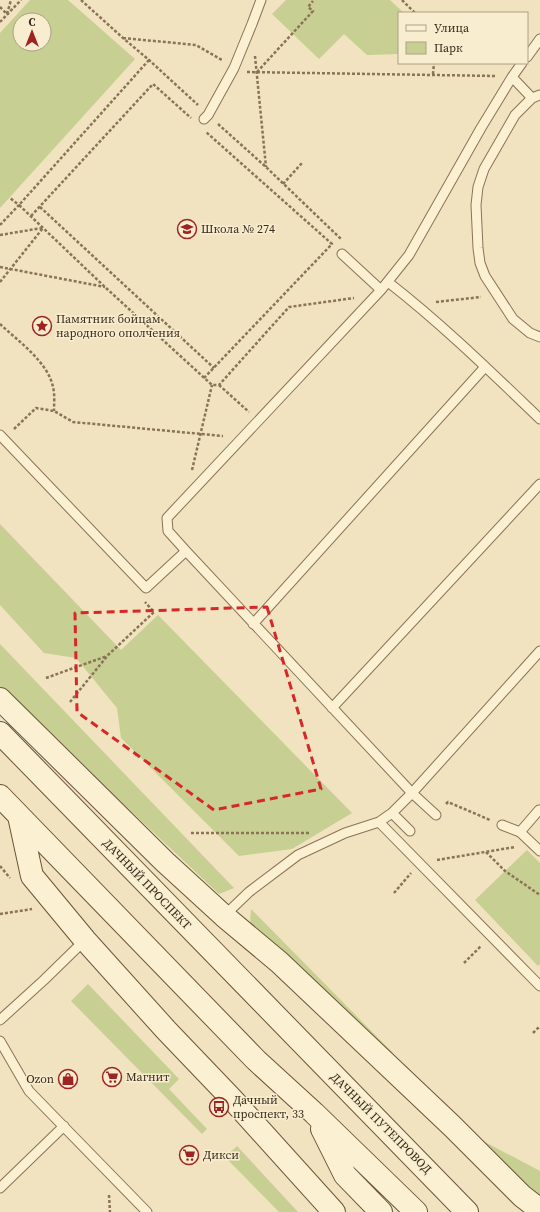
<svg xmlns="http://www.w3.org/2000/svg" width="540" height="1212" font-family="'Source Serif 4',serif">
<rect width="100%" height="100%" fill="#f1e3bf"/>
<path fill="#c7cf92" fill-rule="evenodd" d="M30,0H68L135,59L0,208V33ZM20,20H44V44H20Z
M286,0H390L404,13H399V54L367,55L344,34L319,59L272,14Z
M0,524L121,650L158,615L352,813L292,849L239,856L121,738L117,708L76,658L44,653L0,605Z
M0,644L234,888L219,894L0,688Z
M527,850L540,863V964L538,966L475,900Z
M251,909L393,1053L391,1054L250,924Z
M88,984L179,1079L169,1089L207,1129L202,1134L71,1001Z
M470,1134L540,1171V1197L529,1191Z
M237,1146L298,1212H279L225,1157Z"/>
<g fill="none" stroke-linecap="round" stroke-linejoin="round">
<g stroke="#8a7356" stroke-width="11">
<path id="lane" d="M527,57L540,39
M512,77L532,98L540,95
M532,98L515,115L484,169L478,187L476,205L478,248L480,263L485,276L513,319L530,333L540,337
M204,119L208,115L234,68L252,24L261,0
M342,254L381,290
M388,282C442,324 491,372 540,419
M0,435L146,588L186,551
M253,624L485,367
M332,708L540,484
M392,813L410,831
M436,815L412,793L186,551L168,531L167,518L381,290L409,255L481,128L512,77L522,63
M379,822L392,813L412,793L540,651
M502,825L520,832L540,851
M520,832L539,810
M224,916L249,892L298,855L345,833L379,822L540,986
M0,1020L44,980L85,940
M0,1041L29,1091L147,1212
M0,1188L64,1126"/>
</g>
<g stroke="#6c5439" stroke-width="24">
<path id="secondary" d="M0,699L165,862L224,916L279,962L452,1126L522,1196L540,1210
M0,733L467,1212
M0,796L256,1060L314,1113L416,1212
M19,816L32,876L85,940L166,1030L232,1099L334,1212
M322,1129L345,1175L381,1212"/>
</g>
<path stroke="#8a7356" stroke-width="2.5" stroke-dasharray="3 2" stroke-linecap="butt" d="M81,0L123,38L149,60L198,105
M402,0L415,13
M0,7L7,14L11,0
M0,22L21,0
M123,38L196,45L222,60
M255,56L266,167
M149,60L19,205L106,288L212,385H219L289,307L354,298
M247,72L496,76
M257,72L313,11L308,7L313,1
M433,74L434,63
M218,124L266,167L341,239
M283,184L302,163
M40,207L214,368
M31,216L153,84L191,118
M0,225L19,205L10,198
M0,235L42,228
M0,267L105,287
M0,282L43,228
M436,302L481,297
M0,324C18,341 48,362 53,387C55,394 54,404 54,411
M204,378L332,244L206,132
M219,385L249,412
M14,429L36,408L54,411L73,422L223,436
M192,470L212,385
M46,678L107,656
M70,702L108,655L154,612L145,602
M446,804L448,802L490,820
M191,833H309
M486,852L505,871L540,895
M437,860L515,847
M0,866L10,878
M394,893L411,873
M0,914L32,909
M464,963L481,946
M533,1033L540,1026
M109,1195L110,1212"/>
<use href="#lane" stroke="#fbf0d2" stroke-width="9"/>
<use href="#secondary" stroke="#fbf0d2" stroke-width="22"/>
</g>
<path fill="none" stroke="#d62828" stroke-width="3" stroke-dasharray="8 5" stroke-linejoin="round" d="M267,607L321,789L214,810L77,712L75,613Z"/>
<defs>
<g id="school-ring" transform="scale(1)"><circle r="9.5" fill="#f8edcf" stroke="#9d2422" stroke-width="1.5"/><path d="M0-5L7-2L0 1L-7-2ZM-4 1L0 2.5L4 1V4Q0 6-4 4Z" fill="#9d2422"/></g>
<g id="sight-ring" transform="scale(1)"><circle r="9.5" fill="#f8edcf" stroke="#9d2422" stroke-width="1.5"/><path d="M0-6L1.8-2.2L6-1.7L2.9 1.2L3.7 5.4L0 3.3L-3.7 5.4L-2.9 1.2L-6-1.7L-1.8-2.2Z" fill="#9d2422"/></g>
<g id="supermarket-ring" transform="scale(1)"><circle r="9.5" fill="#f8edcf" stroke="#9d2422" stroke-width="1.5"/><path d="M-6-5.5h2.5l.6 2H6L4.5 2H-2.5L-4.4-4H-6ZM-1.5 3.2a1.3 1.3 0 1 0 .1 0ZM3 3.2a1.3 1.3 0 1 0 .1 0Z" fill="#9d2422"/></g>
<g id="shop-ring" transform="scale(1)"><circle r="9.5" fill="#f8edcf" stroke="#9d2422" stroke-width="1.5"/><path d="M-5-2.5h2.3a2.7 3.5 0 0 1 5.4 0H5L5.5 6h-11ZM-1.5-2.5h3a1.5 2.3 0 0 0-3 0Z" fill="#9d2422"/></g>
<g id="bus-ring" transform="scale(1)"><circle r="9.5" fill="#f8edcf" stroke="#9d2422" stroke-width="1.5"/><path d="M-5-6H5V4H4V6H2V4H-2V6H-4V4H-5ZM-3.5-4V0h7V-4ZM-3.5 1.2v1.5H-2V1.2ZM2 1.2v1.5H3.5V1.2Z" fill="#9d2422"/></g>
</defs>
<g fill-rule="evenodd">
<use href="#school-ring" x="187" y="229"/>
<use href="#sight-ring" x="42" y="326"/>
<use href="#supermarket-ring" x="112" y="1077"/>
<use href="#shop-ring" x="68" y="1079"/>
<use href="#bus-ring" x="219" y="1107"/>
<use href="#supermarket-ring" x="189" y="1155"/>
</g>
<g text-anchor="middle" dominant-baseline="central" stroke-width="3" stroke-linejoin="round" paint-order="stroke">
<g font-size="12" fill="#392a1c" stroke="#f8edcf" text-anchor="start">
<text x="201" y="229">Школа № 274</text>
<text x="56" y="319">Памятник бойцам<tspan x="56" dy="14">народного ополчения</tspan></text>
<text x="126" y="1077">Магнит</text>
<text x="54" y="1079" text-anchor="end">Ozon</text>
<text x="233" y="1100">Дачный<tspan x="233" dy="14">проспект, 33</tspan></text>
<text x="203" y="1155">Дикси</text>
</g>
<g font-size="12" fill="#392a1c" stroke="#f8edcf">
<text transform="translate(147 884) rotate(46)">ДАЧНЫЙ ПРОСПЕКТ</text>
<text transform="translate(381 1123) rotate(45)">ДАЧНЫЙ ПУТЕПРОВОД</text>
</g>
</g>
<rect x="398" y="12" width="130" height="52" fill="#f8edcf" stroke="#ac9f87"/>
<rect x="406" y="25" width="20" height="6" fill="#fbf0d2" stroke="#ac9f87"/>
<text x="434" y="32" font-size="12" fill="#392a1c">Улица</text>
<rect x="406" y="42" width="20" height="12" fill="#c7cf92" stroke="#ac9f87"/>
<text x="434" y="52" font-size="12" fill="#392a1c">Парк</text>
<g transform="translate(32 32)"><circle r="19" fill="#f8edcf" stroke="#ac9f87"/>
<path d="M0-3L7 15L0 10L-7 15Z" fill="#9d2422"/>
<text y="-6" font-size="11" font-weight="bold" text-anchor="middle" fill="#392a1c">С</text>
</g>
</svg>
